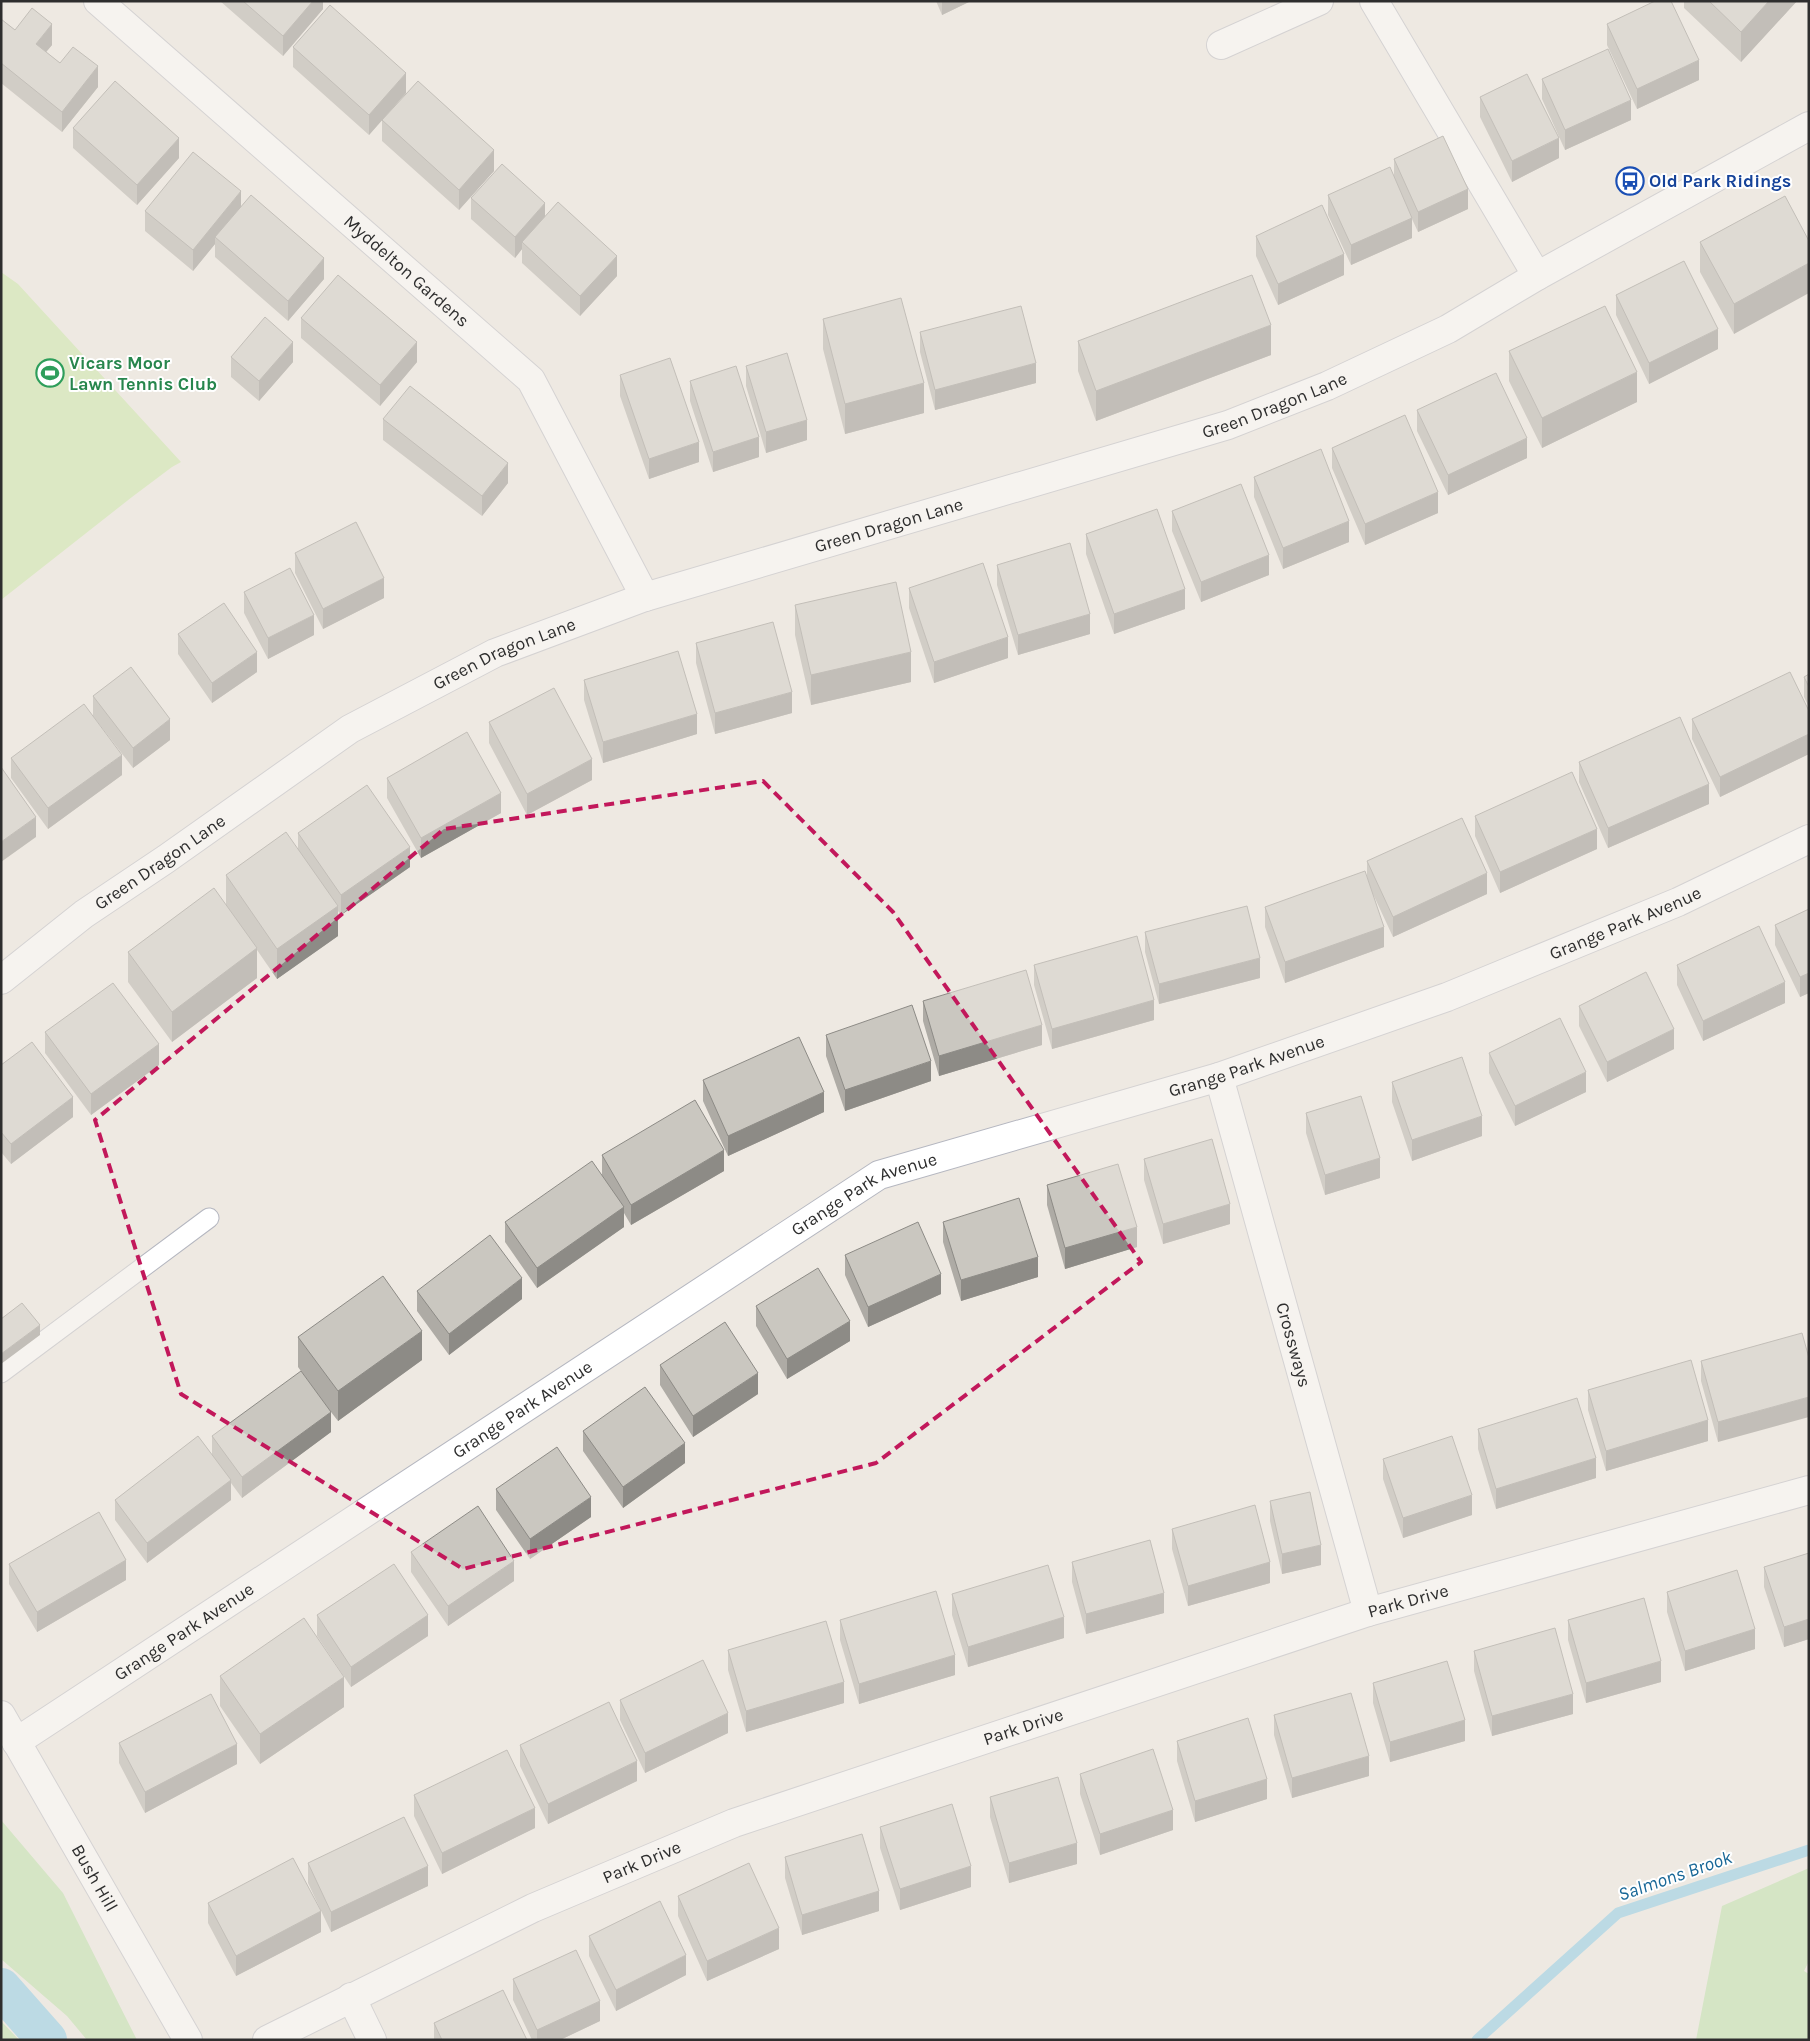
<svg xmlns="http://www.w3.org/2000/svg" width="1810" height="2041" font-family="Karla,sans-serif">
<rect width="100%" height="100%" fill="#eee9e2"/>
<path fill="#b5e0a3" d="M1,1820L63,1893L137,2040H87L67,2016L1,1959Z
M1809,1868V1961L1804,1971L1809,1974V2040H1696L1722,1906Z
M1,2021L19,2040H1Z"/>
<path fill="#c6e6a0" d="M1,272L18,284L181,462L172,467L132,497L1,600Z"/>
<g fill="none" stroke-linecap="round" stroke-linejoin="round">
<path stroke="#7ec7e7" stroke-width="11" d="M1477,2040L1618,1913L1809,1850"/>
<path stroke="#7ec7e7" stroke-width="40" d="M1,1988L47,2040"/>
<g stroke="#b5b7c0" stroke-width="21">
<path id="lane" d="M1,1373L209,1218"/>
</g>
<g stroke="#b5b7c0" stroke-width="30">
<g id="street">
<path id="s1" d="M98,1L531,380L645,597"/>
<path d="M1374,1L1537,276"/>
<path d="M1221,45L1319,1"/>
<path id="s2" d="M1219,1077L1368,1612"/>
<path id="s3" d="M1,1715L188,2040"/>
<path id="s4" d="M16,1742L879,1175L1219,1077L1447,997L1678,902L1809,839"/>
<path d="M351,1997L372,2040"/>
<path id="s5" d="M267,2040L533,1908L734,1823L1368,1612L1809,1490"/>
</g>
</g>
<g stroke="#b5b7c0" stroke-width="30">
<g id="secondary">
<path id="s6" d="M1,980L84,914L166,859L350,729L495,653L645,597L1228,425L1327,386L1448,329L1537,276L1809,126"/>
</g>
</g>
<use href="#lane" stroke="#fff" stroke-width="19"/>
<use href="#street" stroke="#fff" stroke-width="28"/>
<use href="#secondary" stroke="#fff" stroke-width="28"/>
</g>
<path fill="#aeaba5" d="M220,1H323V9L283,56Z
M936,1H971L942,15Z
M1684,1H1797L1741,62L1684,8Z
M1,19L15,30L52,45L46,52L60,63L98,87L62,132L1,83Z
M1607,24L1699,80L1637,109L1607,45Z
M293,47L406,93L369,135L293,67Z
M1542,79L1631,120L1565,150L1542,99Z
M1480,97L1559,158L1512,182L1480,117Z
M382,120L494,171L459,210L382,141Z
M73,128L179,158L137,205L73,148Z
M1394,159L1468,209L1418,232L1412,219V238L1351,265L1328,215V195L1394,177Z
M471,198L545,217L617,276L580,316L522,263V249L515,258L471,219Z
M241,206L324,279L288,321L215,257V244L193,271L145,231V211Z
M1256,236L1344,275L1278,305L1256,256Z
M1809,241L1734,334L1700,272V242Z
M1616,295L1718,349L1649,384L1616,315Z
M301,318L417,362L380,406L301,338Z
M823,319L924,413L845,434L823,349Z
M920,332L1036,383L935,410L920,352Z
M1078,341L1271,355L1096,421L1078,371Z
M1509,351L1637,402L1542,448L1509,381Z
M231,357L293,362L259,401L231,377Z
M746,366L807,440L766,453L746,386Z
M620,375L699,462L649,479L620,396Z
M690,381L759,457L713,472L690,401Z
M1417,410L1527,458L1448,495L1417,431Z
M383,419L508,483L482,516L383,440Z
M1332,448L1438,513L1365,545L1332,468Z
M1254,477L1349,542L1283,569L1254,497Z
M1172,511L1269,575L1201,602L1172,531Z
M1086,534L1185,609L1114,634L1086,554Z
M295,553L384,598L323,629L295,573Z
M997,565L1090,634L1018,655L997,585Z
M909,588L1008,658L934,683L909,608Z
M244,592L314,635L268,659L244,613Z
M795,605L911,682L811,705L795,635Z
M178,634L257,672L212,703L178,654Z
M696,643L792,713L715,734L696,663Z
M1809,674V707L1804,697V677Z
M584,680L697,734L603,763L584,700Z
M93,696L170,740L133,768L93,716Z
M1809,711V754L1720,797L1692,739V719Z
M489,722L592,780L527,815L489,743Z
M11,758L122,775L48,829L11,778Z
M1579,762L1709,804L1608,848L1579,782Z
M387,778L501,813L421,858L387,798Z
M1475,816L1597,849L1500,893L1475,836Z
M298,833L410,867L341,915L338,911V936L277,979L257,950V978L172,1042L128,982V952L226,905V875L298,848Z
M1367,861L1487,894L1393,937L1373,894L1384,947L1285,983L1265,927V907L1367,877Z
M1809,909V993L1800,997L1775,945V925Z
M1145,932L1260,978L1159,1004L1145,952Z
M1034,965L1154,1020L1052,1049L1034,985Z
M1677,965L1785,1003L1703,1041L1677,985Z
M923,1001L1042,1045L939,1076L923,1021Z
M1579,1006L1674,1049L1607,1082L1579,1026Z
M45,1032L159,1065L91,1115L45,1053Z
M826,1035L931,1081L845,1111L826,1056Z
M1489,1053L1586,1092L1515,1126L1489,1073Z
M1,1065L73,1117L11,1164L1,1152Z
M703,1080L824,1112L728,1156L703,1101Z
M1392,1082L1482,1136L1412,1161L1392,1102Z
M1306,1113L1380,1178L1325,1195L1306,1133Z
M602,1155L724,1171L631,1225L624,1213V1227L537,1288L505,1242V1222L602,1175Z
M1144,1159L1230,1224L1163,1244L1144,1180Z
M1047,1185L1137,1247L1065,1269L1047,1205Z
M943,1222L1038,1277L961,1301L943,1242Z
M845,1255L941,1294L868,1327L845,1275Z
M417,1291L522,1299L449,1355L417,1311Z
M756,1306L850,1341L787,1379L756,1326Z
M298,1337L422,1360L338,1421L331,1412V1432L242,1498L231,1483V1500L147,1563L115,1520V1500L212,1455V1436L329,1410L298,1367Z
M1809,1358L1718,1442L1701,1381V1361Z
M660,1365L758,1394L693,1437L660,1385Z
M1588,1390L1708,1441L1606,1471L1588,1410Z
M1478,1429L1596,1478L1496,1509L1478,1449Z
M583,1431L685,1463L623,1508L583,1451Z
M1383,1459L1472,1515L1403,1538L1383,1479Z
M496,1489L591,1517L530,1559L496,1510Z
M1270,1501L1321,1565L1282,1574L1270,1521Z
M1172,1529L1270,1583L1188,1606L1172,1549Z
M411,1552L514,1581L448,1626L411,1572Z
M1809,1553V1639L1784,1647L1764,1587V1567Z
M1072,1562L1164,1613L1086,1634L1072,1582Z
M9,1564L126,1580L37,1632L9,1584Z
M1667,1592L1755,1649L1685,1671L1667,1612Z
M952,1594L1064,1638L968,1667L952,1615Z
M317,1615L428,1636L351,1687L317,1636Z
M840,1620L955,1675L859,1704L840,1640Z
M1568,1620L1661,1682L1586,1703L1568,1640Z
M728,1650L844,1703L746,1732L728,1670Z
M1474,1651L1573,1714L1492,1736L1474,1671Z
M220,1676L344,1707L260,1764L220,1706Z
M1373,1683L1465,1741L1390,1762L1373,1703Z
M620,1700L728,1733L645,1773L620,1720Z
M1274,1715L1369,1776L1292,1798L1274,1735Z
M1177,1741L1267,1799L1195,1822L1177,1761Z
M119,1743L237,1764L145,1813L119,1763Z
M520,1745L637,1781L548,1824L520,1766Z
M1080,1774L1173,1830L1100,1855L1080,1794Z
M414,1795L535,1828L442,1874L414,1816Z
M990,1797L1077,1864L1009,1883L990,1817Z
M880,1827L971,1887L900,1910L880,1848Z
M785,1857L879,1911L802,1935L785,1878Z
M308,1863L428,1886L331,1932L308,1883Z
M678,1896L779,1949L707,1981L678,1916Z
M208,1903L321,1932L236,1976L208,1923Z
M589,1936L686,1975L616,2011L589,1956Z
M513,1979L600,2021L560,2040H532L513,2000Z
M434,2023L527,2040H434Z"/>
<path fill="#8d8b86" d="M313,1H323V9L283,56V36Z
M942,1H971L942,15Z
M1769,1H1797L1741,62V32Z
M52,24V45L36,64V44Z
M1699,60V80L1637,109V89Z
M98,66V87L62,132V112Z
M406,73V93L369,135V115Z
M1631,100V120L1565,150V130Z
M179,138V158L137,205V185Z
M1559,138V158L1512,182V161Z
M494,150V171L459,210V190Z
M1468,189V209L1418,232V212Z
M241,191V212L215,237V244L193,271V250Z
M545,203V223L522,242V249L515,258V237Z
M1412,218V238L1351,265V245Z
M1344,254V275L1278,305V284Z
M617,256V276L580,316V296Z
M324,258V279L288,321V301Z
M1809,263V293L1734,334V304Z
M1271,325V355L1096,421V391Z
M1718,329V349L1649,384V363Z
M293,342V362L259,401V381Z
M417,342V362L380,406V385Z
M1036,363V383L935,410V390Z
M1637,372V402L1542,448V418Z
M924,383V413L845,434V404Z
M807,420V440L766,453V432Z
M759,437V457L713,472V452Z
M1527,438V458L1448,495V475Z
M699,442V462L649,479V459Z
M508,463V483L482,516V496Z
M1438,492V513L1365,545V524Z
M1349,521V542L1283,569V548Z
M1269,555V575L1201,602V582Z
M384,578V598L323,629V609Z
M1185,589V609L1114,634V614Z
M1090,614V634L1018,655V635Z
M314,615V635L268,659V638Z
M1008,637V658L934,683V662Z
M257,652V672L212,703V683Z
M911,652V682L811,705V675Z
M792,692V713L715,734V713Z
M697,714V734L603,763V742Z
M170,719V740L133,768V748Z
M1809,734V754L1720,797V777Z
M122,755V775L48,829V808Z
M592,759V780L527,815V794Z
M1709,784V804L1608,848V828Z
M501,793V813L421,858V838Z
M36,817V837L1,862V842Z
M1597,829V849L1500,893V872Z
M410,847V867L341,915V895Z
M1487,873V894L1393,937V917Z
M338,906V936L277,979V949Z
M1384,927V947L1285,983V962Z
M257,948V978L172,1042V1012Z
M1260,958V978L1159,1004V984Z
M1809,973V993L1800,997V977Z
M1785,982V1003L1703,1041V1021Z
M1154,1000V1020L1052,1049V1029Z
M1042,1025V1045L939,1076V1056Z
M1674,1029V1049L1607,1082V1062Z
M159,1044V1065L91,1115V1094Z
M931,1061V1081L845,1111V1090Z
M1586,1072V1092L1515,1126V1106Z
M824,1092V1112L728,1156V1136Z
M73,1097V1117L11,1164V1144Z
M1482,1116V1136L1412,1161V1140Z
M724,1150V1171L631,1225V1205Z
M1380,1158V1178L1325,1195V1175Z
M1230,1204V1224L1163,1244V1224Z
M624,1207V1227L537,1288V1268Z
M1137,1227V1247L1065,1269V1248Z
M1038,1257V1277L961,1301V1280Z
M941,1274V1294L868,1327V1307Z
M522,1278V1299L449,1355V1334Z
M850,1321V1341L787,1379V1359Z
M40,1325V1335L1,1364V1354Z
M422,1331V1360L338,1421V1391Z
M758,1373V1394L693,1437V1416Z
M1809,1397V1417L1718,1442V1422Z
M331,1412V1432L242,1498V1477Z
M1708,1420V1441L1606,1471V1451Z
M685,1443V1463L623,1508V1487Z
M1596,1458V1478L1496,1509V1489Z
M231,1480V1500L147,1563V1543Z
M1472,1495V1515L1403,1538V1518Z
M591,1497V1517L530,1559V1539Z
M1321,1545V1565L1282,1574V1554Z
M126,1560V1580L37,1632V1612Z
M514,1561V1581L448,1626V1606Z
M1270,1562V1583L1188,1606V1586Z
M1164,1593V1613L1086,1634V1614Z
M428,1615V1636L351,1687V1667Z
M1064,1617V1638L968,1667V1647Z
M1809,1619V1639L1784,1647V1627Z
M1755,1629V1649L1685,1671V1651Z
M955,1655V1675L859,1704V1684Z
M1661,1661V1682L1586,1703V1683Z
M344,1677V1707L260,1764V1734Z
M844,1682V1703L746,1732V1711Z
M1573,1694V1714L1492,1736V1716Z
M728,1713V1733L645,1773V1753Z
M1465,1720V1741L1390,1762V1742Z
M237,1744V1764L145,1813V1792Z
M1369,1756V1776L1292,1798V1778Z
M637,1761V1781L548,1824V1804Z
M1267,1779V1799L1195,1822V1801Z
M535,1808V1828L442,1874V1853Z
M1173,1810V1830L1100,1855V1834Z
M1077,1843V1864L1009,1883V1863Z
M428,1866V1886L331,1932V1912Z
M971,1866V1887L900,1910V1889Z
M879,1891V1911L802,1935V1915Z
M321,1911V1932L236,1976V1956Z
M779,1928V1949L707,1981V1961Z
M686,1955V1975L616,2011V1990Z
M600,2001V2021L560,2040H537V2030Z"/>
<path fill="#cac7c0" stroke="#8d8b86" d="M243,1H313L283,36Z
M1655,1H1671L1699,60L1637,89L1607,24Z
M1709,1H1769L1741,32Z
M330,5L406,73L369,115L293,47Z
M32,8L52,24L36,44L60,63L73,47L98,66L62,112L1,63V19L15,30Z
M1608,49L1631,100L1565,130L1542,79Z
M1527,74L1559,138L1512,161L1480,97Z
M115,81L179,138L137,185L73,128Z
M418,81L494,150L459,190L382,120Z
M1443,136L1468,189L1418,212L1394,159Z
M193,152L241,191L193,250L145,211Z
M502,164L545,203L515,237L471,198Z
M1390,167L1412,218L1351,245L1328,195Z
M251,195L324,258L288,301L215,237Z
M1785,196L1809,241V263L1734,304L1700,242Z
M558,202L617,256L580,296L522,242Z
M1322,205L1344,254L1278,284L1256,236Z
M1684,261L1718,329L1649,363L1616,295Z
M338,275L417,342L380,385L301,318Z
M1252,275L1271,325L1096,391L1078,341Z
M901,298L924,383L845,404L823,319Z
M1021,306L1036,363L935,390L920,332Z
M1605,306L1637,372L1542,418L1509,351Z
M265,317L293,342L259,381L231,357Z
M787,353L807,420L766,432L746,366Z
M670,358L699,442L649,459L620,375Z
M736,366L759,437L713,452L690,381Z
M1496,373L1527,438L1448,475L1417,410Z
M410,386L508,463L482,496L383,419Z
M1405,415L1438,492L1365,524L1332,448Z
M1321,449L1349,521L1283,548L1254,477Z
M1241,484L1269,555L1201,582L1172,511Z
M1157,509L1185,589L1114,614L1086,534Z
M356,522L384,578L323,609L295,553Z
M1070,543L1090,614L1018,635L997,565Z
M983,563L1008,637L934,662L909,588Z
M290,568L314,615L268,638L244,592Z
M896,582L911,652L811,675L795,605Z
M224,603L257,652L212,683L178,634Z
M773,622L792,692L715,713L696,643Z
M678,651L697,714L603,742L584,680Z
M131,667L170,719L133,748L93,696Z
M1790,672L1809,711V734L1720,777L1692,719Z
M1809,674V687L1804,677Z
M554,688L592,759L527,794L489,722Z
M84,704L122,755L48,808L11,758Z
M1680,717L1709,784L1608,828L1579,762Z
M467,732L501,793L421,838L387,778Z
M1,767L36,817L1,842Z
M1572,772L1597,829L1500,872L1475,816Z
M367,785L410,847L341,895L298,833Z
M1462,818L1487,873L1393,917L1367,861Z
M286,832L338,906L277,949L226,875Z
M1365,871L1384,927L1285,962L1265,907Z
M214,888L257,948L172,1012L128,952Z
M1247,906L1260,958L1159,984L1145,932Z
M1809,909V973L1800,977L1775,925Z
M1759,926L1785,982L1703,1021L1677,965Z
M1137,936L1154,1000L1052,1029L1034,965Z
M1026,970L1042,1025L939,1056L923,1001Z
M1646,972L1674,1029L1607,1062L1579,1006Z
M113,983L159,1044L91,1094L45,1032Z
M912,1005L931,1061L845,1090L826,1035Z
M1560,1018L1586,1072L1515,1106L1489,1053Z
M799,1037L824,1092L728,1136L703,1080Z
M32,1042L73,1097L11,1144L1,1132V1065Z
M1462,1057L1482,1116L1412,1140L1392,1082Z
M1361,1096L1380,1158L1325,1175L1306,1113Z
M695,1100L724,1150L631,1205L602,1155Z
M1212,1139L1230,1204L1163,1224L1144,1159Z
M592,1161L624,1207L537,1268L505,1222Z
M1118,1164L1137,1227L1065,1248L1047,1185Z
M1019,1198L1038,1257L961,1280L943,1222Z
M918,1222L941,1274L868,1307L845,1255Z
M490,1235L522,1278L449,1334L417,1291Z
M818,1268L850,1321L787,1359L756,1306Z
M383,1276L422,1331L338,1391L298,1337Z
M22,1303L40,1325L1,1354V1319Z
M725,1322L758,1373L693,1416L660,1365Z
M1802,1333L1809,1358V1397L1718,1422L1701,1361Z
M1691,1360L1708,1420L1606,1451L1588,1390Z
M301,1371L331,1412L242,1477L212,1436Z
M645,1387L685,1443L623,1487L583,1431Z
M1577,1398L1596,1458L1496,1489L1478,1429Z
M198,1436L231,1480L147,1543L115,1500Z
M1452,1436L1472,1495L1403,1518L1383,1459Z
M557,1447L591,1497L530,1539L496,1489Z
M1310,1492L1321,1545L1282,1554L1270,1501Z
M1255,1505L1270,1562L1188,1586L1172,1529Z
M478,1506L514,1561L448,1606L411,1552Z
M99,1512L126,1560L37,1612L9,1564Z
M1150,1540L1164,1593L1086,1614L1072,1562Z
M1809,1553V1619L1784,1627L1764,1567Z
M394,1564L428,1615L351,1667L317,1615Z
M1048,1565L1064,1617L968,1647L952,1594Z
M1737,1570L1755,1629L1685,1651L1667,1592Z
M936,1591L955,1655L859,1684L840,1620Z
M1644,1598L1661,1661L1586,1683L1568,1620Z
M304,1618L344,1677L260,1734L220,1676Z
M826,1621L844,1682L746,1711L728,1650Z
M1555,1628L1573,1694L1492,1716L1474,1651Z
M703,1660L728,1713L645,1753L620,1700Z
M1447,1661L1465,1720L1390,1742L1373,1683Z
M1351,1693L1369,1756L1292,1778L1274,1715Z
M211,1694L237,1744L145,1792L119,1743Z
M609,1702L637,1761L548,1804L520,1745Z
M1248,1718L1267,1779L1195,1801L1177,1741Z
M1153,1749L1173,1810L1100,1834L1080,1774Z
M507,1750L535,1808L442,1853L414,1795Z
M1058,1777L1077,1843L1009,1863L990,1797Z
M952,1804L971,1866L900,1889L880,1827Z
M404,1817L428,1866L331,1912L308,1863Z
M862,1834L879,1891L802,1915L785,1857Z
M293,1858L321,1911L236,1956L208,1903Z
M749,1863L779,1928L707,1961L678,1896Z
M660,1901L686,1955L616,1990L589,1936Z
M576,1950L600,2001L537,2030L513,1979Z
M503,1990L527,2040H442L434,2023Z"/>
<path d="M0 0H1810V2041H0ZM763,781L893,912L1141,1262L876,1463L463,1569L181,1394L95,1120L444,829Z" fill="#eee9e2" fill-opacity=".55" fill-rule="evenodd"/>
<path fill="none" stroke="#c2185b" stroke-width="4" stroke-dasharray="10 6" stroke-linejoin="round" d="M763,781L893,912L1141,1262L876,1463L463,1569L181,1394L95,1120L444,829Z"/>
<defs>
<g id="bus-ring" transform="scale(1.4375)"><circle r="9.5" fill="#fff" stroke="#1a4fb4" stroke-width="1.5"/><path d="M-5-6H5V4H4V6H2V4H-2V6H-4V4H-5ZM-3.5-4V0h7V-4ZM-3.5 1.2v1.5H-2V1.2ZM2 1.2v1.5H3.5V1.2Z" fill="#1a4fb4"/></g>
<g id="stadium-ring" transform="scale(1.4375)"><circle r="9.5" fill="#fff" stroke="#2e9e5b" stroke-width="1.5"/><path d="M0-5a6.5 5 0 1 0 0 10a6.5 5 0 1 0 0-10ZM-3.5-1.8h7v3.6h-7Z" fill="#2e9e5b"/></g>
</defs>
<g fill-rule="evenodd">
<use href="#bus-ring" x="1630" y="181"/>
<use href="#stadium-ring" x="50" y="373"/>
</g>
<g text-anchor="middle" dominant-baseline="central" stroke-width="4" stroke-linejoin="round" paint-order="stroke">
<g font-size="18" font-weight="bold" fill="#164399" stroke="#fff" text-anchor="start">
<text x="1649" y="181">Old Park Ridings</text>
</g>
<g font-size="18" fill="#2e2e2e" stroke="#fff">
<text stroke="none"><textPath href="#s1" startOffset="410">Myddelton Gardens</textPath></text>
<text stroke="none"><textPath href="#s6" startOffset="1412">Green Dragon Lane</textPath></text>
<text stroke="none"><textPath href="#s6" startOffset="1008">Green Dragon Lane</textPath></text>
<text stroke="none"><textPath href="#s6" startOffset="602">Green Dragon Lane</textPath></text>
<text stroke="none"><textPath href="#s6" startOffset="198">Green Dragon Lane</textPath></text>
<text stroke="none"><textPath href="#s4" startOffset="1821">Grange Park Avenue</textPath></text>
<text stroke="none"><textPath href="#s4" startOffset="1416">Grange Park Avenue</textPath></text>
<text stroke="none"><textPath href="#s4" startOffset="1011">Grange Park Avenue</textPath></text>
<text stroke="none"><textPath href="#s2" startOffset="278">Crossways</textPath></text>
<text stroke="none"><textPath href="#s4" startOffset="606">Grange Park Avenue</textPath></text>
<text stroke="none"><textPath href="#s5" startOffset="1225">Park Drive</textPath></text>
<text stroke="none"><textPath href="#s4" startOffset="201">Grange Park Avenue</textPath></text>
<text stroke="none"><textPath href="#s5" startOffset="820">Park Drive</textPath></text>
<text stroke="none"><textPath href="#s5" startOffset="415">Park Drive</textPath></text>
<text stroke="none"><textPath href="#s3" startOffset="188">Bush Hill</textPath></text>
</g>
<g font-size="18" font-weight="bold" fill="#27864d" stroke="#fff" text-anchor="start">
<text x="69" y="363">Vicars Moor<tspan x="69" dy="21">Lawn Tennis Club</tspan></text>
</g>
<g font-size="19" font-style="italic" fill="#186797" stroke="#fff">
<text transform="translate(1675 1876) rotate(-19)">Salmons Brook</text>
</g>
</g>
<rect width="1810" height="2041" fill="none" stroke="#2e2e2e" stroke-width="5"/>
</svg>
